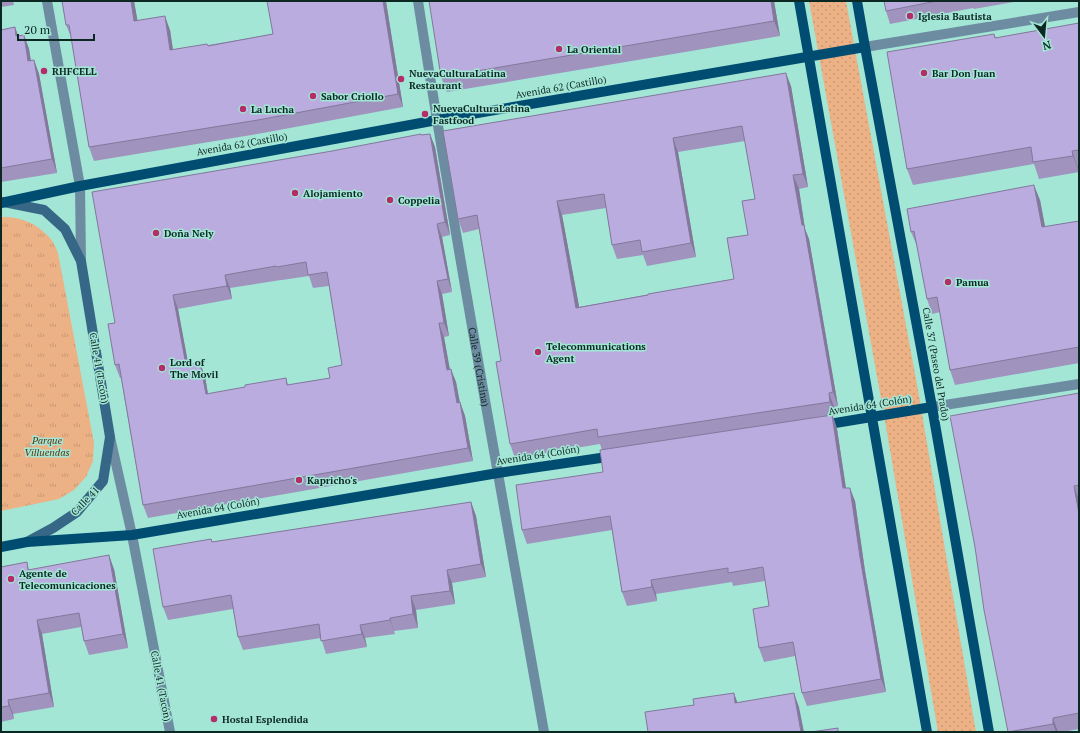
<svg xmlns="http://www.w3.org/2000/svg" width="1080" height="733" font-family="'PT Serif',serif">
<defs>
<pattern id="grass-dots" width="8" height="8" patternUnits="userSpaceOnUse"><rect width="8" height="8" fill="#ecb185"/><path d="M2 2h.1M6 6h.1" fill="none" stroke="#c99873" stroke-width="1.8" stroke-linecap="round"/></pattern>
<pattern id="park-tufts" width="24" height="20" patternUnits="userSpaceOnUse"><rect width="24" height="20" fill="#ecb185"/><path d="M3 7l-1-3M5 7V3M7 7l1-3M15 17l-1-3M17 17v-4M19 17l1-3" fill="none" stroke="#c99873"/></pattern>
</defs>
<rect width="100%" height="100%" fill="#a3e6d6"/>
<path fill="url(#grass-dots)" d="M809,1H846L918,390L976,732H938L884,415Z"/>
<path fill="url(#park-tufts)" d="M1,217C19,216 37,223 49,237C53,241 56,248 58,253L94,443L93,461L86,477L74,490L59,499L1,511Z"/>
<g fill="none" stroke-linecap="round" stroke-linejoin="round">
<g stroke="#6d8ca1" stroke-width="10">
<path d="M47,1L80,186L81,261"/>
<path id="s1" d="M418,1C456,245 501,489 544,732"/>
<path d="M865,47L1079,12"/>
<path d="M932,407L1079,384"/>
<path d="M110,437L132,535L170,732"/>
</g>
<path stroke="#376786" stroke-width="10" d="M4,202L44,210L65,229L81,261L110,437L103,481L77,512L53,528L27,542"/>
<path stroke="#004d71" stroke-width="10" d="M799,1L927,732
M857,1L865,47L932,407L989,732
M1,203L80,186L437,120L865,47
M823,425L932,407
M1,547L27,542L132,535L498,473L614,456"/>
</g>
<path fill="#a094bf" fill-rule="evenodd" d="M1,1H13L14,5L1,7Z
M61,1H134L137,20L170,30L173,50L208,45L273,34L386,1L403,107L263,133L94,161L89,147L72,39L66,25L63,4Z
M774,1L780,36L447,92L441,77Z
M884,1H1020L974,9L973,8L890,24L886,11Z
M1079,23V168H1078L1079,172L1039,179L1034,164L913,185L907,169L994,34L996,38Z
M15,27L18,36L24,35L29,49L31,61L34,60L39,74L57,173L1,182V30Z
M791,86L808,187L799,189L805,229L809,239L816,279L838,406L834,407L835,416H833L837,429L846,488L855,501L865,571L886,692L807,706L802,693L795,656L764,662L759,648L769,606L765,581L733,586L732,582L656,594L657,601L627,606L622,592L612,530L527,544L522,530L603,472L602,450L600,444L515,458L510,444L501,361L479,229L463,233L458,219ZM745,141L755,199L748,235L734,279L579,307L562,215L606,208L612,245L617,259L643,255L647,266L696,257L678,152Z
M430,134L435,147L450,235L442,237L452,292L442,294L449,336L444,337L450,369L456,382L460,402L465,416L473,461L148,518L143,505L121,378H120L115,365V323L422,135ZM309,276L313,288L329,286L342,365L330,378L288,385L286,378L245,387L208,394L205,376L188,365L178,309L232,299L230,288L281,280H282Z
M1040,200L1045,227L1079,221V363L955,385L950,370L940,312L932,314L927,299L917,246L911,232Z
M1079,393V729L1062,732H1008Z
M471,502L476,516L486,577L452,583L455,604L416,610L418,628L394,631L395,634L365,638L367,647L326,654L321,638L243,650L238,637L233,609L168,620L163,607L211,539L212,542Z
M27,562L29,570L114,569L128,648L89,655L84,641L81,627L42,634L54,707L13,714L14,719L1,722V567Z"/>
<path fill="#82789b" d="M131,1H134L140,34L134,21Z
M383,1H386V2L403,107L398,94Z
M771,1H774L780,36L774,21Z
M165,16L170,30L175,64L170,50Z
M15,27L20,41L16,36Z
M24,35L29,49L33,75L28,61Z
M34,60L39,74L57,173L52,159Z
M786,73L791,86L808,187L803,174Z
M430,134L435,147L450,235L445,222Z
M673,138L678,152L696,257L691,243Z
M1072,151L1078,168L1079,172L1073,156Z
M793,175L799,189L805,229L809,239L838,406L833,392L802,225Z
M1034,185L1040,200L1048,242L1042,227Z
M557,201L562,215L582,322L576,308Z
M437,224L442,237L452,292L448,279Z
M225,275L230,288L232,299L227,286Z
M437,281L442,294L449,336L444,323Z
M173,295L178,309L191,378L186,365Z
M439,323L444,337L452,383L447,370Z
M200,363L205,376L210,407L206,394Z
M451,369L456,382L462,416L457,403Z
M829,393L834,407L835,416L830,402Z
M460,402L465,416L473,461L468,448Z
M832,415L837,429L848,502L843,488Z
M1074,486L1079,500V514Z
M850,488L855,501L865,571L886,692L881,679L860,557Z
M471,502L476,516L486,577L481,564Z
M109,555L114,569L128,648L123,634Z
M447,570L452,583L455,604L450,591Z
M651,580L656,594L657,601L652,587Z
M411,596L416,610L418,628L413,614Z
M390,618L394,631L395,634L390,620Z
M37,620L42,634L54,707L49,693Z
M360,625L365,638L367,647L362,634Z
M734,693L739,707L735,703Z
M794,693L799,707L804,732H801Z
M8,700L13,714L14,719L9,706Z
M1053,718L1058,732H1056L1053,724Z"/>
<path fill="#baacde" stroke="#82789b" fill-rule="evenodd" d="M62,1H131L134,21L165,16L170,50L207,44L208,46L273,34L267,1H383L398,94L258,120L89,147L69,25H66Z
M429,1H771L774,21L441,77Z
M884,1H937L886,11Z
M1079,23V150L1072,151L1073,156L1033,162L1031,147L907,169L887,52L994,34L995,38Z
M15,27L16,36L24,35L28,61L34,60L52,159L1,168V30Z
M786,73L803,174L793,175L802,225H804L811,265L833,392L829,393L830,402L598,437L597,429L510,444L496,362L501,361L477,215L458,219L443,131ZM742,126L755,199L742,201L748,235L727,238L734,279L648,294V295L576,308L557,201L604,194L612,245L640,240L642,252L691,243L673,138Z
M421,134V135L430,134L445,222L437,224L448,279L437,281L444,323H439L447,370L451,369L457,403L460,402L468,448L143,505L119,364L115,365L108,324L115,323L92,192L332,151ZM306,262L308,275L327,272L342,365L328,368L330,378L287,385L286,378L245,385V387L206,394L200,363L186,365L173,295L227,286L225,275L276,266L277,267Z
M1034,185L1042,227L1079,221V347L950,370L937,297L927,299L914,231L911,232L907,209Z
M1079,393V485L1074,486L1079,514V713L1053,718V724L1008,732L984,610L975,547L950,416Z
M832,415L843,488H850L860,557L881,679L802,693L793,642L759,648L753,609L769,606L763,567L728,573V568L651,580L652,587L622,592L610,516L522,530L516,485L603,472L600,450Z
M471,502L481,564L447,570L450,591L411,596L413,614L390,618V620L360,625L362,634L321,641L319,624L238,637L231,595L163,607L153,549L211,539L212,542Z
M109,555L123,634L84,641L79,613L37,620L49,693L8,700L9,706L1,707V567L27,562L28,570Z
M734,693L735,703L794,693L801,732H648L645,712L694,705L693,699Z
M838,728V732H811Z"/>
<g fill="#b52c6b" stroke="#a3e6d6" stroke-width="1.5">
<circle cx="910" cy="16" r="4"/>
<circle cx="559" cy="49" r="4"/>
<circle cx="44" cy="71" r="4"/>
<circle cx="924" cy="73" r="4"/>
<circle cx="401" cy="79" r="4"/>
<circle cx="313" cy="96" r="4"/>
<circle cx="243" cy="109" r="4"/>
<circle cx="425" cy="114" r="4"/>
<circle cx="295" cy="193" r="4"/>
<circle cx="390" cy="200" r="4"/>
<circle cx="156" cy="233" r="4"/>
<circle cx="948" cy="282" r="4"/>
<circle cx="538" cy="352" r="4"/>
<circle cx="162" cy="368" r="4"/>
<circle cx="299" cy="480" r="4"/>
<circle cx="11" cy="579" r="4"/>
<circle cx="214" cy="719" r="4"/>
</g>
<g text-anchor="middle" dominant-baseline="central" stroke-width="3" stroke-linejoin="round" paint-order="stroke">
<g font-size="10" font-weight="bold" fill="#0c2822" stroke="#a3e6d6" text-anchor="start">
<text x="918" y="16">Iglesia Bautista</text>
<text x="567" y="49">La Oriental</text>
<text x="52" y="71">RHFCELL</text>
<text x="409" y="73">NuevaCulturaLatina<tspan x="409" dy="12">Restaurant</tspan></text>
<text x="932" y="73">Bar Don Juan</text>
<text x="321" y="96">Sabor Criollo</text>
<text x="433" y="108">NuevaCulturaLatina<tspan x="433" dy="12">Fastfood</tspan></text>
<text x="251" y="109">La Lucha</text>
<text x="303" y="193">Alojamiento</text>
<text x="398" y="200">Coppelia</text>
<text x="164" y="233">Doña Nely</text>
<text x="956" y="282">Pamua</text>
<text x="546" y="346">Telecommunications<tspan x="546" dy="12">Agent</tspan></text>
<text x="170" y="362">Lord of<tspan x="170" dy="12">The Movil</tspan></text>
<text x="307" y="480">Kapricho's</text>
<text x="19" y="573">Agente de<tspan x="19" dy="12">Telecomunicaciones</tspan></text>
<text x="222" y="719">Hostal Esplendida</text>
</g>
<g font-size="10" fill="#0c2822" stroke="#a3e6d6">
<text transform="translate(561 87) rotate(-10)">Avenida 62 (Castillo)</text>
<text transform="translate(242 144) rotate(-10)">Avenida 62 (Castillo)</text>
<text transform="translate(936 364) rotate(80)">Calle 37 (Paseo del Prado)</text>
<text stroke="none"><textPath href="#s1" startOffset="371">Calle 39 (Cristina)</textPath></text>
<text transform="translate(99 368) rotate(80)">Calle 41 (Tacón)</text>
<text transform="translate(870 405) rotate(-9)">Avenida 64 (Colón)</text>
<text transform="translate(538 455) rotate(-9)">Avenida 64 (Colón)</text>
<text transform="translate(85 501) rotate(-46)">Calle 41</text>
<text transform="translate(218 508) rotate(-10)">Avenida 64 (Colón)</text>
<text transform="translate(161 686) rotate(79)">Calle 41 (Tacón)</text>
</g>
<g font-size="10" font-style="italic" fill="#60340c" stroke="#a3e6d6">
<text x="47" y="440">Parque<tspan x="47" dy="12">Villuendas</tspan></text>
</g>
</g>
<rect width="1080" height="733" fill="none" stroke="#0c2822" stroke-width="4"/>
<g transform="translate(1044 36) rotate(164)" stroke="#a3e6d6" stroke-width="3" paint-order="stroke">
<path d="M0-3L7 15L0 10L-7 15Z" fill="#0c2822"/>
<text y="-6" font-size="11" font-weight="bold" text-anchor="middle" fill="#0c2822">N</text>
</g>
<path d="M18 34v6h76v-6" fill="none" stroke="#0c2822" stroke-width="2"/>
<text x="24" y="34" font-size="12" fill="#0c2822" stroke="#a3e6d6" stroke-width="3" paint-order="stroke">20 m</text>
</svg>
